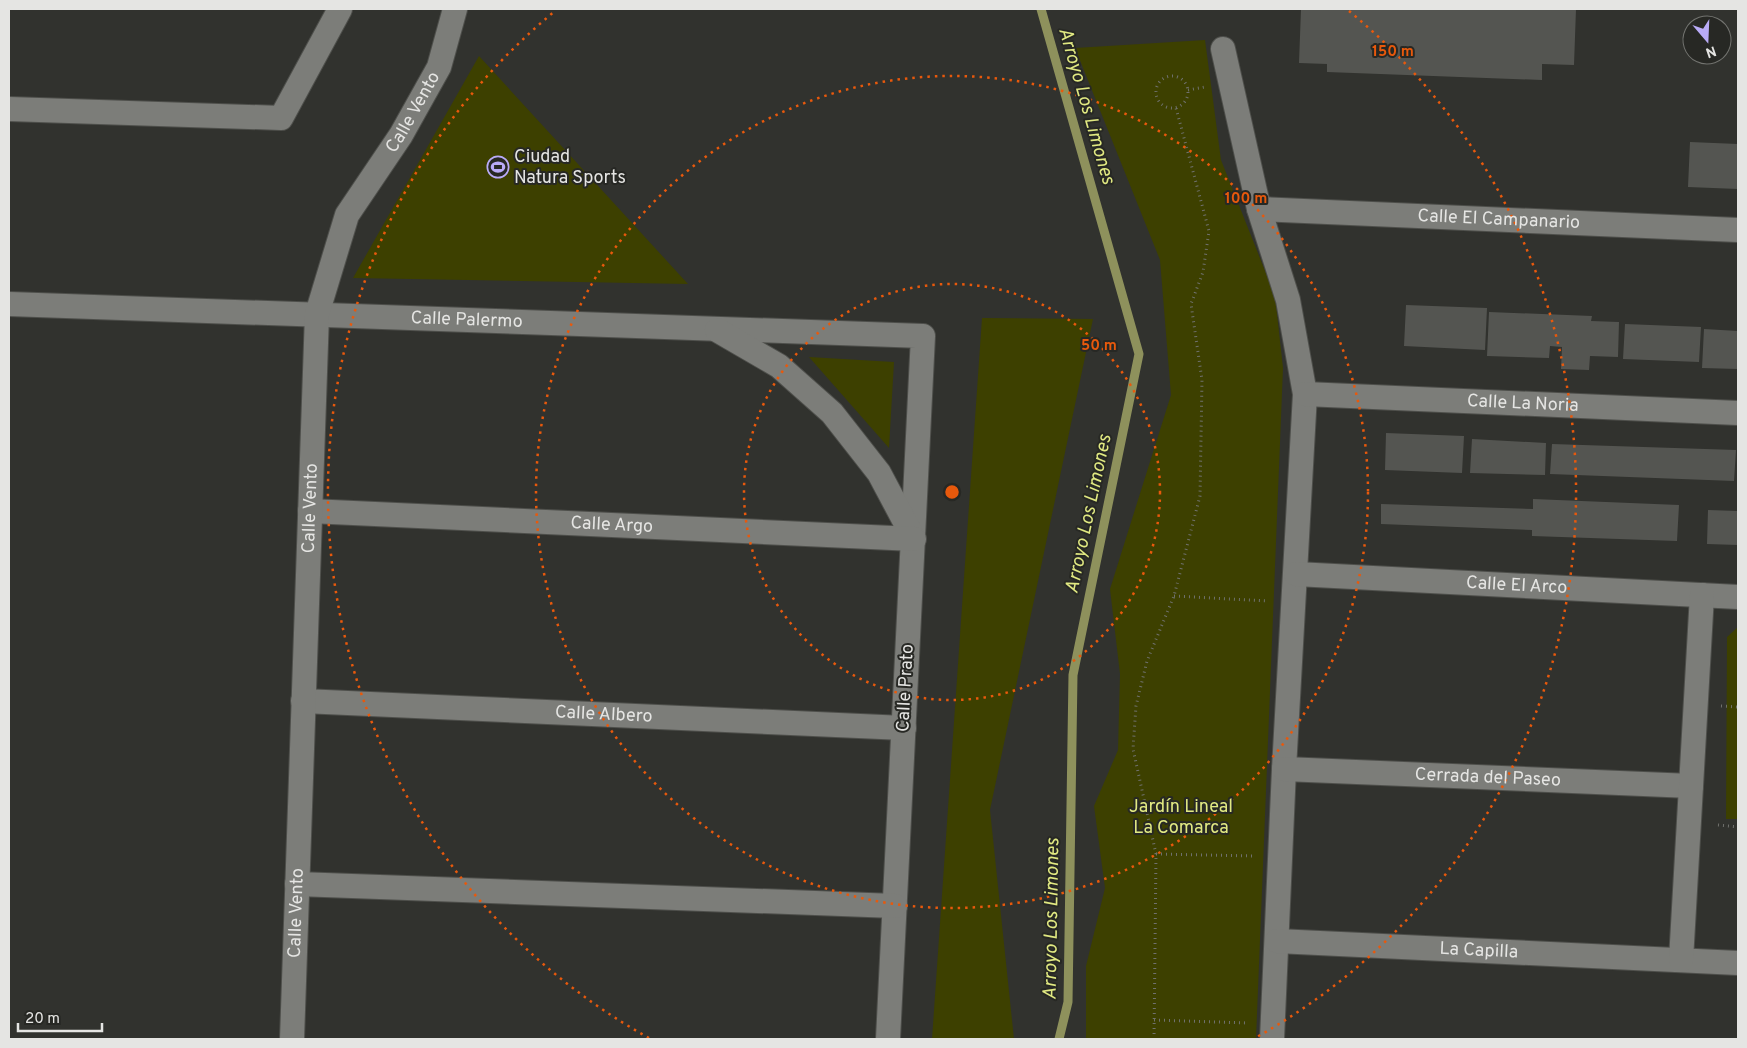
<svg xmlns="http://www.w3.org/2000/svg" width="1747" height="1048" font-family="Overpass,sans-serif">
<rect width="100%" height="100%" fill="#31322e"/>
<path fill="#3d4000" d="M1205,40L1221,160L1275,296L1283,368L1256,1039H1086V966L1105,888L1094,806L1118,750L1120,674L1110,589L1171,395L1160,260L1075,48Z
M479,56L688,284L353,278Z
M982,318L1093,319L990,810L1014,1039H932Z
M809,357L894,362L889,448Z
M1738,627V819H1726L1727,637Z"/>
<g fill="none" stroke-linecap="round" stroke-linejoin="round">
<path stroke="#8e915c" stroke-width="9" d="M1041,9L1139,354L1073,675L1068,1002L1059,1039"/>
</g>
<path fill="#545551" d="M1301,9H1576L1574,65L1542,64V80L1327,72V64L1299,63Z
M1690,142L1738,144V189L1688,187Z
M1406,305L1487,308L1485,350L1404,346Z
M1489,312L1592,316L1591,321L1619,322L1618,357L1590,356L1589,370L1561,369L1562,347L1550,346L1549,358L1487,356Z
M1625,324L1701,327L1699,362L1623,359Z
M1704,329L1738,331V369L1702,368Z
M1386,433L1464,436L1462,473L1385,470Z
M1472,439L1546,443L1545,475L1470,473Z
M1552,444L1736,450L1734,481L1550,474Z
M1533,499L1679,505L1677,541L1532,536V530L1381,524V504L1533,509Z
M1708,510L1738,511V545L1707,544Z"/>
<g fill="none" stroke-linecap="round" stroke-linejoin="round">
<g stroke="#4e4f4b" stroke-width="26">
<g id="minor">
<path d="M1223,49L1259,209L1288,300L1305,394L1284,769L1272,1039"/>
<path d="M9,109L281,118L340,9"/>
<path id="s1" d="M1259,209L1738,230"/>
<path id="s2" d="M9,304L923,336L888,1039"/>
<path d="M717,330L779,366L832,413L879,473L913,537"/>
<path id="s3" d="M1305,394L1738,413"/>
<path id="s4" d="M310,511L914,539"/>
<path id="s5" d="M1296,574L1738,597"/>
<path id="s6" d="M303,701L904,728"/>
<path id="s7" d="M1284,769L1691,786"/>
<path d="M297,884L895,906"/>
<path id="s8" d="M1277,941L1738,963"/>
<path d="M1681,960L1702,595"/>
<path id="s9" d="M292,1039L317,314L347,215L401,135L439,67L455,9"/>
</g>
</g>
<path stroke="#70716d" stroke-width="3" stroke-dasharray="1 4" stroke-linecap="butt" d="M1156 92a16 16 0 1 1 32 0a16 16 0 1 1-32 0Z
M1188,90L1205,87
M1174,596L1268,601
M1721,706L1738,707
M1718,825L1738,827
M1156,854L1255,856
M1154,1020L1248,1023
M1154,1039L1156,854L1133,749L1136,706L1147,661L1174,596L1200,496L1202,380L1191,304L1203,272L1209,231L1176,108"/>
<use href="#minor" stroke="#7c7d79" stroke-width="24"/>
</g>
<g fill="none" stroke="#e8590c" stroke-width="2.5" stroke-dasharray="2.5 5">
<circle cx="952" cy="492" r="208"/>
<circle cx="952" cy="492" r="416"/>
<path d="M649 1038A624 624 0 0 1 555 11M1349 11A624 624 0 0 1 1255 1038"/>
</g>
<defs>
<g id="stadium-ring" transform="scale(1.125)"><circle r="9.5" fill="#272824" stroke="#b9abf7" stroke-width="1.5"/><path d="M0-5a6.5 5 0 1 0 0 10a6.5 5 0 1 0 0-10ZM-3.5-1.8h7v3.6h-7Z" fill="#b9abf7"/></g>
</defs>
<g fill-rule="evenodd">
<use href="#stadium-ring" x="498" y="167"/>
</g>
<g text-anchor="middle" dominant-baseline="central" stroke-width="4" stroke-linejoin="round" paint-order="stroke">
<g font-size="18" fill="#e5e5e3" stroke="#272824">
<text stroke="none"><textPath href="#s9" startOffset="951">Calle Vento</textPath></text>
<text stroke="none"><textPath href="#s1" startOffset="240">Calle El Campanario</textPath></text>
<text stroke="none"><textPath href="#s2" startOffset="458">Calle Palermo</textPath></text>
<text stroke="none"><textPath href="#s3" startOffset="218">Calle La Noria</textPath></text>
<text stroke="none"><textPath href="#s9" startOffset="531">Calle Vento</textPath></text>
<text stroke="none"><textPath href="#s4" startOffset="302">Calle Argo</textPath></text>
<text stroke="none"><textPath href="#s5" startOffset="221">Calle El Arco</textPath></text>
<text transform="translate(906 688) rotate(-87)">Calle Prato</text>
<text stroke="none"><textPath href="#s6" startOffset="301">Calle Albero</textPath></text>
<text stroke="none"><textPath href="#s7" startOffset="204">Cerrada del Paseo</textPath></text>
<text stroke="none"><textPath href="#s9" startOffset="126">Calle Vento</textPath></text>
<text stroke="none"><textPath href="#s8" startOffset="202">La Capilla</textPath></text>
</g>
<g font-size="18" fill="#e5e5e3" stroke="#272824" text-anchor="start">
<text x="514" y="157">Ciudad<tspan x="514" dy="21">Natura Sports</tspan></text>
</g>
<g font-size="18" fill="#e1e982" stroke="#272824">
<text x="1181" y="807">Jardín Lineal<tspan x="1181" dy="21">La Comarca</tspan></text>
</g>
<g font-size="19" font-style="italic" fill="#e1e982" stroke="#272824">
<text transform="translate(1086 106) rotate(74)">Arroyo Los Limones</text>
<text transform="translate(1089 514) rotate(-78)">Arroyo Los Limones</text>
<text transform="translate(1052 919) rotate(-89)">Arroyo Los Limones</text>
</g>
</g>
<circle cx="952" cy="492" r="8" fill="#e8590c" stroke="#272824" stroke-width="2.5"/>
<g font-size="15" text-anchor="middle" font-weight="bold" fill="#e8590c" stroke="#272824" stroke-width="4" stroke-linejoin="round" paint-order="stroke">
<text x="1393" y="56">150 m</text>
<text x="1246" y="203">100 m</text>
<text x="1099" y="350">50 m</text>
</g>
<rect width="1747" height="1048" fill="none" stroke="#e5e5e3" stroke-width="20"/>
<g transform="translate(1707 40) rotate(161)"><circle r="24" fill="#272824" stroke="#737470"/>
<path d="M0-4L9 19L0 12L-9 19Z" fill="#b9abf7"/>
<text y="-8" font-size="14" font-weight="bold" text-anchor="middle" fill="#e5e5e3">N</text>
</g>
<path d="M18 1023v8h84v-8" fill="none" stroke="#e5e5e3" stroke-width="2.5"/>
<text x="25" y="1023" font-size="15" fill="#e5e5e3" stroke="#272824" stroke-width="4" paint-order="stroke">20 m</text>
</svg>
